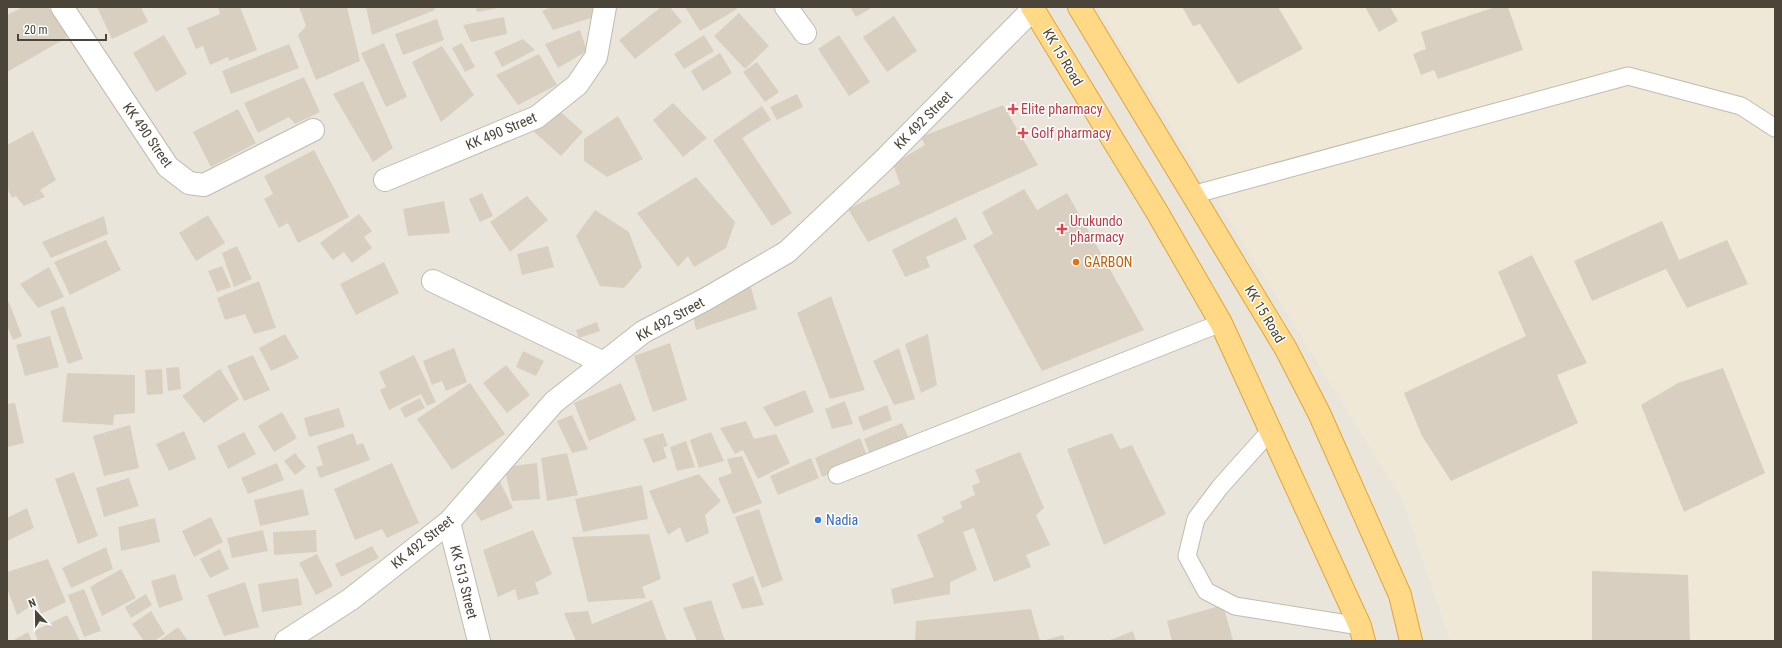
<svg xmlns="http://www.w3.org/2000/svg" width="1782" height="648" font-family="'Roboto Condensed',sans-serif">
<rect width="100%" height="100%" fill="#f6f3ec"/>
<path fill="#eae5da" d="M7,7H1775V641H7Z"/>
<path fill="#efe8d6" d="M1097,7H1775V641H1450L1402,499Z"/>
<path fill="#d8cfc1" d="M23,7H48L68,37L7,72V15Z
M97,7H141L148,22L112,39Z
M218,7H240L257,50L229,61L228,57L210,65L203,46L196,49L187,28L220,14Z
M299,7H347L360,61L316,80L298,35L306,26Z
M366,7H434L435,10L372,35Z
M476,7H498V8L477,12Z
M551,7H592L597,16L553,30L542,11Z
M661,7H670L682,22L635,59L619,40Z
M685,7H736L737,9L700,31Z
M850,7H873L856,17Z
M1182,7H1278L1303,49L1238,84L1200,24L1193,26Z
M1365,7H1390L1398,21L1379,32Z
M1495,7H1508L1523,50L1438,79L1434,70L1421,75L1413,54L1426,49L1421,32Z
M739,13L769,46L745,69L714,36Z
M894,16L917,51L887,72L863,37Z
M504,17L507,34L471,42L463,25Z
M437,19L444,40L403,55L395,34Z
M580,30L587,51L558,68L545,44Z
M164,35L187,74L156,92L133,53Z
M704,35L714,51L684,69L674,54Z
M839,35L870,82L849,96L818,49Z
M523,39L535,50L502,67L494,52Z
M384,43L407,97L386,107L361,53Z
M462,43L475,67L465,72L452,48Z
M289,44L299,68L231,94L222,71Z
M442,46L474,95L441,122L412,62Z
M720,53L732,73L703,91L691,71Z
M539,54L557,85L518,105L496,75Z
M757,62L779,92L765,102L743,72Z
M304,77L320,112L295,124L289,117L258,133L244,103Z
M363,81L393,148L373,162L333,94Z
M797,94L803,107L777,120L770,107Z
M673,103L707,138L683,157L653,120Z
M1003,105L1038,165L868,242L848,209L900,184L893,164L925,145L921,137Z
M554,106L583,132L561,156L532,130Z
M762,106L771,120L742,138L792,213L772,226L713,140Z
M238,109L256,143L211,167L193,132Z
M618,116L643,159L607,177L584,161V139Z
M33,131L56,180L40,190L45,197L24,206L16,196L12,198L7,188V145Z
M314,150L349,217L298,243L288,223L279,228L264,199L273,194L264,176Z
M696,177L735,222L726,248L694,267L688,256L678,267L637,213Z
M1024,189L1037,210L1067,193L1144,330L1042,371L973,245L993,234L982,212Z
M482,193L493,216L480,222L469,199Z
M527,196L548,220L510,252L490,222Z
M444,201L450,233L408,236L403,209Z
M595,210L629,232L642,267L624,288L600,286L576,236Z
M359,214L372,231L364,237L372,248L352,263L344,252L333,260L320,243Z
M208,215L225,243L196,261L179,233Z
M104,216L108,234L51,258L42,242Z
M956,217L967,239L926,257L930,267L905,277L892,250Z
M1662,221L1679,260L1727,240L1748,284L1687,308L1666,269L1592,301L1574,261Z
M106,240L121,270L70,295L54,262Z
M237,246L252,279L234,287L222,253Z
M548,246L554,267L522,275L517,254Z
M1532,255L1587,363L1557,375L1578,423L1451,481L1422,436L1404,393L1526,336L1498,272Z
M384,262L399,293L356,315L340,284Z
M222,266L231,287L217,292L208,271Z
M49,267L64,297L38,308L20,284Z
M259,281L276,328L254,334L245,314L225,320L217,298Z
M750,284L757,309L696,330L692,310Z
M831,296L865,390L830,399L797,313Z
M9,302L22,336L13,340L7,326V303Z
M64,306L83,359L68,364L50,311Z
M597,322L600,331L579,338L576,330Z
M285,334L299,358L271,371L259,348Z
M928,334L937,385L921,393L905,344Z
M50,336L59,367L25,376L16,345Z
M670,343L687,400L653,412L634,356Z
M454,348L467,382L446,391L442,381L432,385L423,361Z
M899,348L915,399L894,405L873,361Z
M523,351L544,361L536,376L516,367Z
M253,355L270,390L244,401L227,366Z
M414,355L436,402L427,406L421,394L389,410L380,390L386,387L379,372Z
M506,365L530,395L507,413L483,383Z
M179,367L181,389L168,391L166,368Z
M1723,368L1765,473L1684,512L1641,405L1678,383Z
M162,369L163,394L147,395L145,370Z
M220,369L239,399L204,423L182,396Z
M67,373L135,375V413L114,415L113,425L62,422Z
M470,383L505,434L452,470L417,419Z
M621,383L636,420L589,441L574,403Z
M805,390L814,412L775,427L763,407Z
M420,398L425,408L405,418L400,408Z
M845,401L853,424L832,429L825,409Z
M15,403L24,443L7,447V404Z
M887,405L892,420L863,431L858,417Z
M339,408L345,427L309,437L304,418Z
M282,412L297,438L274,452L258,426Z
M572,415L588,449L572,453L557,421Z
M746,421L754,439L776,434L790,463L758,479L743,450L735,454L720,428Z
M902,423L910,441L871,457L864,439Z
M130,425L139,468L104,476L93,436Z
M184,431L196,459L169,471L156,444Z
M244,432L256,454L228,469L217,446Z
M711,432L724,461L699,468L690,440Z
M353,433L357,445L363,443L370,460L320,478L316,467L323,465L317,446Z
M663,433L668,446L663,447L667,458L653,463L643,439Z
M1112,433L1120,449L1132,445L1166,514L1104,545L1067,449Z
M860,438L868,458L822,477L815,458Z
M686,441L695,467L677,471L670,447Z
M1020,452L1044,508L1036,515L1050,545L1026,555L1031,567L994,582L974,528L963,532L977,570L950,582V594L894,604L891,589L934,577L917,535L944,522L942,517L962,508L960,502L975,495L972,486L980,482L975,470Z
M295,453L306,467L295,475L284,461Z
M567,453L578,495L547,501L541,458Z
M742,456L762,503L733,514L718,478L732,473L727,459Z
M811,458L819,478L778,495L770,476Z
M277,463L284,480L248,494L241,478Z
M392,463L419,523L387,538L382,529L355,540L334,489Z
M537,463L540,499L512,501L504,467Z
M74,472L98,536L78,544L55,479Z
M699,474L721,501L705,515L709,533L686,543L680,527L668,535L649,491Z
M497,476L513,508L481,521L472,507Z
M129,478L139,506L104,517L96,488Z
M642,485L648,519L583,532L575,499Z
M303,489L309,515L260,526L254,500Z
M27,508L34,528L7,541V518Z
M759,509L783,580L762,588L735,517Z
M211,517L223,542L194,557L182,531Z
M155,518L160,542L121,551L118,527Z
M263,530L268,551L232,558L227,538Z
M316,530L317,552L274,555L273,532Z
M533,530L552,574L535,583L539,594L518,600L515,589L498,597L483,550Z
M649,534L661,579L642,587L646,598L588,602L572,537Z
M372,546L379,558L341,577L335,564Z
M106,547L113,569L71,588L62,568Z
M220,549L229,569L210,578L200,559Z
M317,554L333,586L316,595L299,563Z
M48,559L66,602L41,614L35,595L28,608L17,615L7,588V572Z
M121,569L136,598L102,616L90,587Z
M1592,571L1688,575L1690,641H1592Z
M175,574L183,600L159,608L151,581Z
M753,576L764,605L742,609L732,584Z
M298,578L302,605L262,612L258,584Z
M245,582L259,627L224,636L207,595Z
M84,589L101,631L84,637L68,595Z
M146,594L152,605L131,618L125,607Z
M652,600L667,641H576L564,613L588,611L592,624Z
M711,600L725,641H697L683,608Z
M1223,605L1233,640L1228,641H1172L1167,621Z
M1031,609L1040,641H915L916,621Z
M151,611L165,634L154,641H144L132,624Z
M67,615L80,641H38L34,631Z
M178,627L188,641H159Z
M1133,631L1136,641H1108Z
M28,632L32,641H12Z
M1063,635L1065,641H1046V640Z"/>
<g fill="none" stroke-linecap="round" stroke-linejoin="round">
<g stroke="#c2bbae" stroke-width="19">
<path id="service" d="M1192,195L1628,76L1741,106L1775,128
M1271,430L1220,487L1196,519L1187,556L1206,591L1235,606L1360,626
M837,475L1221,323"/>
</g>
<g stroke="#c2bbae" stroke-width="24">
<path id="minor" d="M62,7L168,167L189,183L204,185L313,130
M786,7L805,33
M385,180L537,117L577,85L596,57L605,7
M433,281L604,363
M449,522L479,641
M286,641L351,599L449,522L554,402L643,332L706,299L787,252L883,161L1033,9"/>
</g>
<g stroke="#e0a43c" stroke-width="24">
<path id="trunk" d="M1032,7L1157,212L1221,323L1360,626L1364,641
M1079,7L1286,349L1319,413L1400,595L1411,641"/>
</g>
<use href="#service" stroke="#fff" stroke-width="17"/>
<use href="#minor" stroke="#fff" stroke-width="22"/>
<use href="#trunk" stroke="#ffd985" stroke-width="22"/>
</g>
<g fill="#e0444e" stroke="#fff" stroke-width="1.5">
<path d="M1011 103h4v4h4v4h-4v4h-4v-4h-4v-4h4z"/>
<path d="M1021 127h4v4h4v4h-4v4h-4v-4h-4v-4h4z"/>
<path d="M1060 223h4v4h4v4h-4v4h-4v-4h-4v-4h4z"/>
</g>
<circle fill="#e8710a" stroke="#fff" stroke-width="1.5" cx="1076" cy="262" r="4"/>
<circle fill="#3f7fe0" stroke="#fff" stroke-width="1.5" cx="818" cy="520" r="4"/>
<g text-anchor="middle" dominant-baseline="central" stroke-width="3" stroke-linejoin="round" paint-order="stroke">
<g font-size="14" fill="#4b4439" stroke="#fff">
<text transform="translate(1063 57) rotate(59)">KK 15 Road</text>
<text transform="translate(923 120) rotate(-45)">KK 492 Street</text>
<text transform="translate(501 131) rotate(-23)">KK 490 Street</text>
<text transform="translate(148 135) rotate(55)">KK 490 Street</text>
<text transform="translate(1265 314) rotate(59)">KK 15 Road</text>
<text transform="translate(670 319) rotate(-29)">KK 492 Street</text>
<text transform="translate(422 542) rotate(-39)">KK 492 Street</text>
<text transform="translate(464 582) rotate(76)">KK 513 Street</text>
</g>
<g font-size="14" fill="#be3a42" stroke="#fff" text-anchor="start">
<text x="1021" y="109">Elite pharmacy</text>
<text x="1031" y="133">Golf pharmacy</text>
<text x="1070" y="221">Urukundo<tspan x="1070" dy="16">pharmacy</tspan></text>
</g>
<g font-size="14" fill="#c56008" stroke="#fff" text-anchor="start">
<text x="1084" y="262">GARBON</text>
</g>
<g font-size="14" fill="#366cbe" stroke="#fff" text-anchor="start">
<text x="826" y="520">Nadia</text>
</g>
</g>
<rect width="1782" height="648" fill="none" stroke="#4b4439" stroke-width="16"/>
<g transform="translate(36 612) rotate(338)" stroke="#ffffff" stroke-width="3" paint-order="stroke">
<path d="M0-3L7 15L0 10L-7 15Z" fill="#4b4439"/>
<text y="-6" font-size="11" font-weight="bold" text-anchor="middle" fill="#4b4439">N</text>
</g>
<path d="M18 34v6h88v-6" fill="none" stroke="#4b4439" stroke-width="2"/>
<text x="24" y="34" font-size="12" fill="#4b4439" stroke="#ffffff" stroke-width="3" paint-order="stroke">20 m</text>
</svg>
